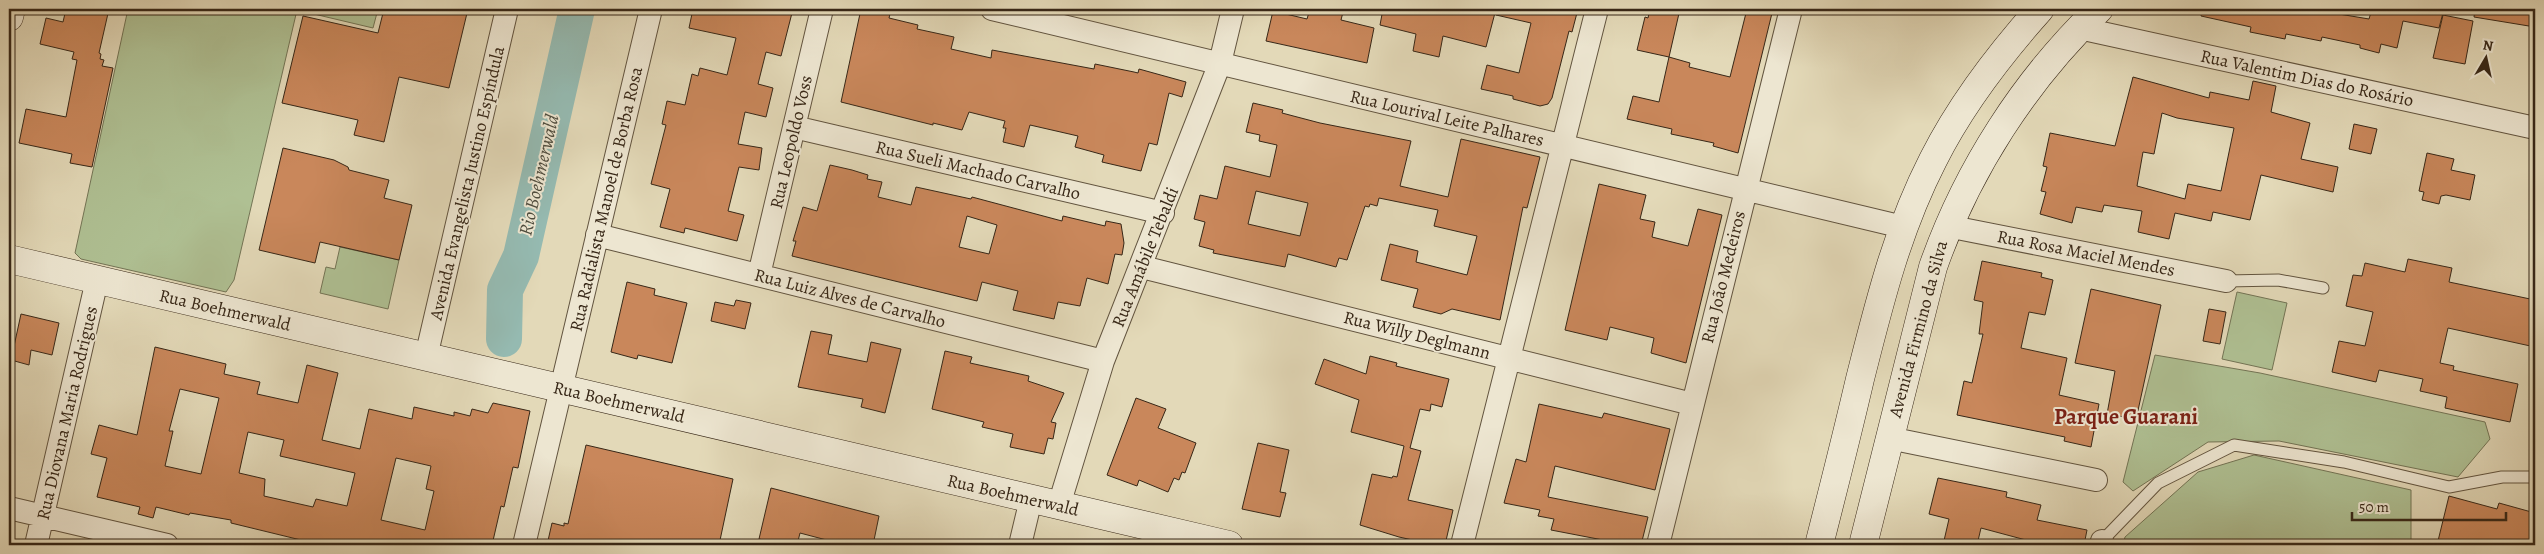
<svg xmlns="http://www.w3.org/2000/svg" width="2544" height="554" font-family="Alegreya,serif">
<rect width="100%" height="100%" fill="#e3d9b8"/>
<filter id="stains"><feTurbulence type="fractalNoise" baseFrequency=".004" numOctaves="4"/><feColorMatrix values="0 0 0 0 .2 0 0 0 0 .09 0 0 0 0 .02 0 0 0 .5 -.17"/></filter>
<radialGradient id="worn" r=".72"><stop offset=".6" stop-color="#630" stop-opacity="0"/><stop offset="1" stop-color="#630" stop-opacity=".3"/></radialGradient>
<path fill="#afc093" stroke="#737455" d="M128,9H378L373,28L297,10L234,280L226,292L81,259L75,253Z
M340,247L399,260L388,309L320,293L326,267L335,269Z
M2237,292L2287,303L2272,370L2222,359Z
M2155,355L2260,373L2485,422L2490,439L2458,477L2279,441L2208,442L2133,491L2123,482Z
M2254,455L2411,490V545H2123L2125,537L2198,472Z"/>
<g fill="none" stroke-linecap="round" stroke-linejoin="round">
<path stroke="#95bab1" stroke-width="36" d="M504,339L505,290L521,256L577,9"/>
</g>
<path fill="#c9875b" stroke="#372717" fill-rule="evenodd" d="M66,9H109L99,53L101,54L100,59L104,60L102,66L113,68L92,167L70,163L72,154L19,143L26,109L66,117L77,60L72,59L74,52L40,44L46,18L63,22Z
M384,9H468L449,88L399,77L384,142L354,135L358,120L282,103L303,16L378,33Z
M693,9H793L781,56L766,52L758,84L773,88L766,117L745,112L738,144L762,148L759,170L739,167L728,211L744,215L737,241L685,228L684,233L660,227L670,189L651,184L666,125L662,124L667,101L685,105L692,74L698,76L700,68L727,75L736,38L689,28Z
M861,9L890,14L889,18L918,25L917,29L954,37L951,49L991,58L992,50L1094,69L1095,64L1134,72L1138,73L1139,69L1186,82L1182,97L1169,93L1157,145L1149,143L1141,171L1102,162L1104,155L1075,147L1078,136L1030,125L1024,147L1003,142L1006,128H1003L1005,121L969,112L962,130L933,123V125L841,102Z
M1310,9H1327L1343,12L1341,20L1374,28L1367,63L1266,41L1273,11L1307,19Z
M1383,9H1496L1486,47L1443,36L1439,57L1413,51L1416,34L1380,25Z
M1497,9H1578L1572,32L1569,31L1552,98L1548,104L1540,106L1513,99V96L1481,89L1487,65L1519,73L1531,23L1496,15Z
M1650,9H1680L1669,57L1637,50L1645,17L1648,18Z
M1747,9H1773L1738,153L1713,146L1714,143L1671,134L1672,129L1627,119L1633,96L1659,102L1669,57L1690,63L1689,67L1730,77Z
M2202,9H2327L2339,14L2369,19L2372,9H2444L2439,28L2403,21L2397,48L2381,44L2379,53L2360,48V45L2322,37L2321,41L2286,34L2285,39L2250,32L2251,27L2201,16Z
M2475,9H2535V27L2474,17Z
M2443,15L2473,21L2465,64L2433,58Z
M2133,77L2209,98L2210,92L2249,100L2253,81L2276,86L2271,112L2310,123L2301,159L2338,167L2333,192L2261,175L2250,220L2213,212L2211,221L2175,213L2169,239L2138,232L2142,211L2104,205L2102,212L2076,207L2072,223L2040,214L2046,192L2041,191L2047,167L2043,166L2050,133L2115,146ZM2162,113L2177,118L2234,128L2221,191L2188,184L2185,199L2137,186L2143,152L2154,154Z
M1253,103L1283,110L1282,113L1320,123L1411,141L1400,186L1448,197L1461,139L1540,157L1527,208L1523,207L1500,320L1452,309L1441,314L1413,307L1418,289L1381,280L1390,244L1418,251L1416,262L1467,275L1477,236L1434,226L1438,210L1379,198L1377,206L1370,204L1369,207L1365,206L1347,260L1339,258L1336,267L1288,254L1285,267L1213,253L1214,250L1199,246L1205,222L1194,219L1200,195L1217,199L1225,166L1270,177L1277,145L1259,141L1260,135L1246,132ZM1256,191L1308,203L1300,236L1248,224Z
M2354,124L2377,129L2371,154L2349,149Z
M283,148L334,160L348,167L349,170L389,180L384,198L412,205L399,260L320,242L315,263L259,250Z
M2427,153L2454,159L2451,170L2475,175L2470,200L2446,195L2441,196L2439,204L2422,200L2424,192L2419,191Z
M830,165L852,170L868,175L867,179L882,182L878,197L911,205L916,187L971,199L972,197L1062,221L1063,216L1105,226L1106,221L1121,224L1124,243L1122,255L1115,254L1108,284L1087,278L1080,306L1058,302L1054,319L1013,310L1018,291L982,282L977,301L792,256L796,241H793L803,207L817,211ZM967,216L997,225L989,254L959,247Z
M1599,184L1646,195L1640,219L1655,222L1652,237L1688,246L1698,209L1722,215L1686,363L1651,353L1654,338L1610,327L1607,340L1565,330Z
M2408,259L2452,268L2449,282L2535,300V347L2448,328L2440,363L2454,366L2453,370L2518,384L2510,422L2445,408L2447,397L2420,391L2423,379L2379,370L2376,382L2332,372L2339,341L2365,346L2373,312L2346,306L2353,275L2362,276L2365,263L2405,272Z
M1982,261L2042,273L2041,277L2053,280L2045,315L2029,312L2021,348L2067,358L2059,395L2099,404L2091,447L2064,441L2065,437L1957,415L1964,381L1972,383L1983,334H1979L1983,302L1974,300Z
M627,282L655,289L654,295L687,303L672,363L638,355L637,359L611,352Z
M2091,289L2161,305L2137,415L2132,414L2131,418L2107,414L2115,371L2075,363Z
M736,300L751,303L745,329L711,321L715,302L734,306Z
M2209,309L2226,312L2220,344L2203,341Z
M21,314L59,323L52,355L31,350L29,365L11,360Z
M811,331L832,335L828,354L867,362L871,342L901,349L885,413L861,407L863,399L798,387Z
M155,347L226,364L224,374L260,382L257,394L298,403L307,365L338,373L322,440L360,449L369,409L412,419L414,407L454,416V412L470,416L472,409L488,413L493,403L530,411L518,468L513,467L504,507L501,506L492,545H304L305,541L231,523V520L190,513L189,515L156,507L153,518L138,514L140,507L97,497L107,458L91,454L99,425L137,435ZM180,389L219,398L201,474L165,466L173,431H169ZM248,432L284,440L280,456L355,473L347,506L316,499L313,507L264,496L265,479L239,473ZM396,458L431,466L426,489L434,491L425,530L381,520Z
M945,351L972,357L970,363L1029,376L1028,381L1064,393L1051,422L1056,423L1053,439L1048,438L1044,454L1010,447L1013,434L982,427L984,422L932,409Z
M1370,356L1397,363L1396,366L1449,379L1442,407L1431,404L1430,411L1420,409L1410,448L1421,451L1408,500L1453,510L1445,545H1435L1399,537L1360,525L1372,474L1392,478L1393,476L1397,477L1404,446L1351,432L1359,400L1315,384L1324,359L1366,374Z
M1136,398L1166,409L1158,428L1196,443L1185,473L1182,472L1179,480L1174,478L1168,492L1139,480L1137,486L1107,475Z
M1539,404L1602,418L1604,413L1670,429L1655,490L1555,466L1548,497L1648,517L1641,545H1629L1551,530L1554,519L1538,516L1540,510L1504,503L1516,459L1526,462Z
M1258,443L1289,450L1280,492L1286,493L1280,517L1242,509Z
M586,445L733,479L719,545H547L552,523L564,526V523L568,524Z
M1938,478L2007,492L2006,497L2041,505L2037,520L2087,530L2084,545H2037V543L1981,528L1977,545H1943L1949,519L1929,514Z
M771,488L879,516L873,545H837L838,543L800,533L797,545H786L759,539Z
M2449,496L2497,509L2499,503L2535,513V545H2437Z"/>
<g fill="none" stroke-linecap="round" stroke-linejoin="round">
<g stroke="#62543f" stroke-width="13">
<path id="lane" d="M2226,281L2278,280L2323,288
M2102,541L2158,483L2234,445L2344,462L2449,487L2502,477H2535"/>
</g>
<g stroke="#62543f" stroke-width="24">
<path id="street" d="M992,9L1903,227
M2079,28L2535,128
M794,127L1163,213
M1947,226L2226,281
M597,235L1103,361
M1142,267L1692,404
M759,275L822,9
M426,357L507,9
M1889,438L2096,480
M1059,505L1103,361L1220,63L1233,9
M9,508L167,545
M36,545L97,280
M524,545L651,9
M1020,545L1031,499
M1462,545L1597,9
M1658,545L1791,9
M2101,545L2102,541"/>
</g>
<g stroke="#372717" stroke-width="29">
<path id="secondary" d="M9,17L11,9
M9,259L1229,545
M1819,545C1833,490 1847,435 1860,379C1879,304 1897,230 1933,160C1961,104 1999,55 2040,9
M1863,545L1933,267C1967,170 2025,80 2099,9"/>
</g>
<use href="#lane" stroke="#ede6d1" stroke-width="11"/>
<use href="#street" stroke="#ede6d1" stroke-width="22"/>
<use href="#secondary" stroke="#ede6d1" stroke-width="28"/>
</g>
<g text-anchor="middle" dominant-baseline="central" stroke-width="4" stroke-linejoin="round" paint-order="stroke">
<g font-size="18" fill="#372717" stroke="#ede6d1">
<text transform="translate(2307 78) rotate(12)">Rua Valentim Dias do Rosário</text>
<text transform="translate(1447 118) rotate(13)">Rua Lourival Leite Palhares</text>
<text transform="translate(791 142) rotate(-77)">Rua Leopoldo Voss</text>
<text transform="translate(978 170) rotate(13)">Rua Sueli Machado Carvalho</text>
<text transform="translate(467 183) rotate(-77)">Avenida Evangelista Justino Espíndula</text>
<text transform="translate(606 199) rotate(-77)">Rua Radialista Manoel de Borba Rosa</text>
<text transform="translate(2086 253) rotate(11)">Rua Rosa Maciel Mendes</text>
<text transform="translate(1145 257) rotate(-68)">Rua Amábile Tebaldi</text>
<text transform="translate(1723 277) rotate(-76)">Rua João Medeiros</text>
<text transform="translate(850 298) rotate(14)">Rua Luiz Alves de Carvalho</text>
<text transform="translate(225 310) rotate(13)">Rua Boehmerwald</text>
<text transform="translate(1918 329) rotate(-75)">Avenida Firmino da Silva</text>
<text transform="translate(1417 335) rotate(14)">Rua Willy Deglmann</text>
<text transform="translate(619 402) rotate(13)">Rua Boehmerwald</text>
<text transform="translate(67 413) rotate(-77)">Rua Diovana Maria Rodrigues</text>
<text transform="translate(1013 495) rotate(13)">Rua Boehmerwald</text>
</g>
<g font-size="19" font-style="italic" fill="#4e4c3e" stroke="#ede6d1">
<text transform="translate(539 175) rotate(-77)">Rio Boehmerwald</text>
</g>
<g font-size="22" font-weight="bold" fill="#7a1f14" stroke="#ede6d1">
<text x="2126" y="417">Parque Guarani</text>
</g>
</g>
<rect width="2544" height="554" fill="none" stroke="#e3d9b8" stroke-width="30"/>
<rect x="10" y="10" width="2524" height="534" fill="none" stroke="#372717" stroke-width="2.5"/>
<rect x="15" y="15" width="2514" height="524" fill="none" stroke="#372717"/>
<g transform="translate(2486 58) rotate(9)" stroke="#ede6d1" stroke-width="4" paint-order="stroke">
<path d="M0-4L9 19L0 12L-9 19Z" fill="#372717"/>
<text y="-8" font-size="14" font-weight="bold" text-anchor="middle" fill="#372717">N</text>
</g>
<path d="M2352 512v8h154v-8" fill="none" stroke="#372717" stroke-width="2.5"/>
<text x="2359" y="512" font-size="15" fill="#372717" stroke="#ede6d1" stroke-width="4" paint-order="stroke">50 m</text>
<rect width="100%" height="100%" filter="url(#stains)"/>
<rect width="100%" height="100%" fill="url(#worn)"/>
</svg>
